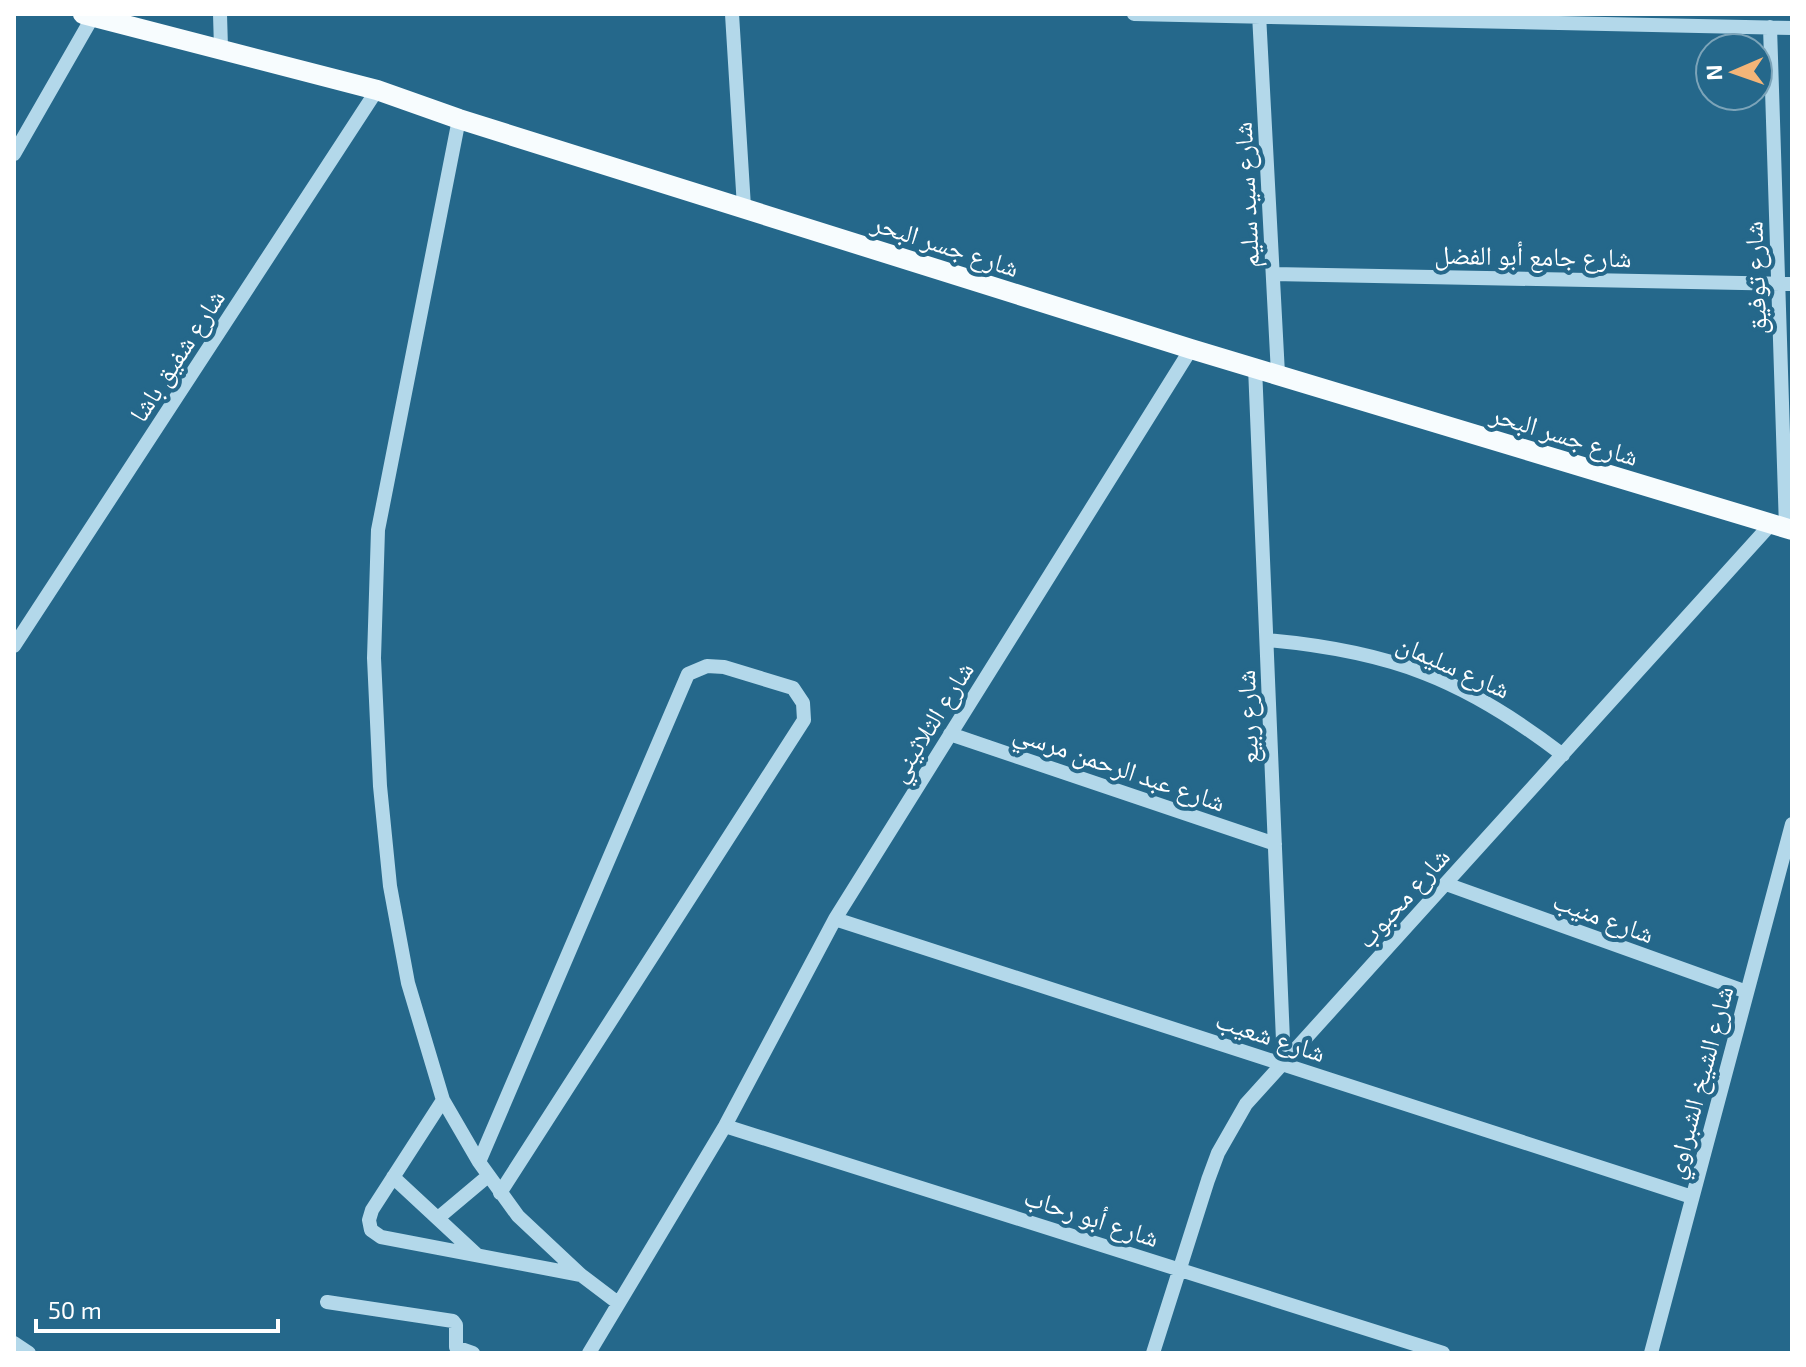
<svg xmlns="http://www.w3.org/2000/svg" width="1806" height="1367" font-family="'Exo 2','Noto Naskh Arabic',sans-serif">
<rect width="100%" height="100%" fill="#25688b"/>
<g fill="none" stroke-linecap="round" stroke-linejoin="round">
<path stroke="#b3d8ea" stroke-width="14" d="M220,14L221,48
M732,14L744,207
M1134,14L1792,28
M1259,14L1278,374
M1770,27L1786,528
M459,119L378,530L374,658L380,786L390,886L408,983L443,1100L479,1162L518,1216L581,1275L618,1303
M14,154L92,18
M1273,274L1792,284
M1255,367L1284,1065
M1267,640C1391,651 1464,679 1563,755
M14,646L377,90
M950,734L1275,844
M1446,884L1747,992
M835,919L1692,1197
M443,1100L372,1210L369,1220L371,1230L381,1237L581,1275
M725,1126L1443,1353
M479,1162L688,674L707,666L724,667L793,688L803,703L804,720L500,1193
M393,1177L477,1255
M438,1218L488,1176
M327,1302L453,1321L456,1325V1347L473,1353
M14,1343L29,1353
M589,1353L725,1126L835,919L1191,349
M1153,1353L1208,1180L1218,1153L1246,1104L1771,524
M1651,1353L1792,824"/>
<path stroke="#f7fcfe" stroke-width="20" d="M83,14L377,90L459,119L1191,349L1792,530"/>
</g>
<g text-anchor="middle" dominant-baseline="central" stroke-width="8" stroke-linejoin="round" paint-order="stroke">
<g font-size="26" fill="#fff" stroke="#25688b">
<text transform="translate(1245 195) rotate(-93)">شارع سيد سليم</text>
<text transform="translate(946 244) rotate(18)">شارع جسر البحر</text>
<text transform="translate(1533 255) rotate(1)">شارع جامع أبو الفضل</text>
<text transform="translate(1754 278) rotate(-92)">شارع توفيق</text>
<text transform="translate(176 355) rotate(-57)">شارع شفيق باشا</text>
<text transform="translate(1565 434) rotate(17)">شارع جسر البحر</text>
<text transform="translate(1454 665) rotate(24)">شارع سليمان</text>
<text transform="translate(1246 717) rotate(-92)">شارع ربيع</text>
<text transform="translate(930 721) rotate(-58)">شارع الثلاثيني</text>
<text transform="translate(1120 766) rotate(19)">شارع عبد الرحمن مرسي</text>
<text transform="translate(1402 897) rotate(-48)">شارع محبوب</text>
<text transform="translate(1604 916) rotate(20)">شارع منيب</text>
<text transform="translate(1271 1035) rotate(18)">شارع شعيب</text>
<text transform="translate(1698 1082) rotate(-75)">شارع الشيخ الشبراوي</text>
<text transform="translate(1092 1216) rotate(18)">شارع أبو رحاب</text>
</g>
</g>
<rect width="1806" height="1367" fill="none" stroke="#ffffff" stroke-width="32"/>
<g transform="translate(1734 72) rotate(268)"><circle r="38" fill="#25688b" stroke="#7ca4b9" stroke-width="2"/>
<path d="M0-6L14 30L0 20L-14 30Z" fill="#f4b578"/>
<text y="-12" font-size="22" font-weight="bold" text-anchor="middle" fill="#ffffff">N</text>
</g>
<path d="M36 1319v12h242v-12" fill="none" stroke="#ffffff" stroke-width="4"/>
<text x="48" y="1319" font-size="24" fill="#ffffff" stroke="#25688b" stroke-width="6" paint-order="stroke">50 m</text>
</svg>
